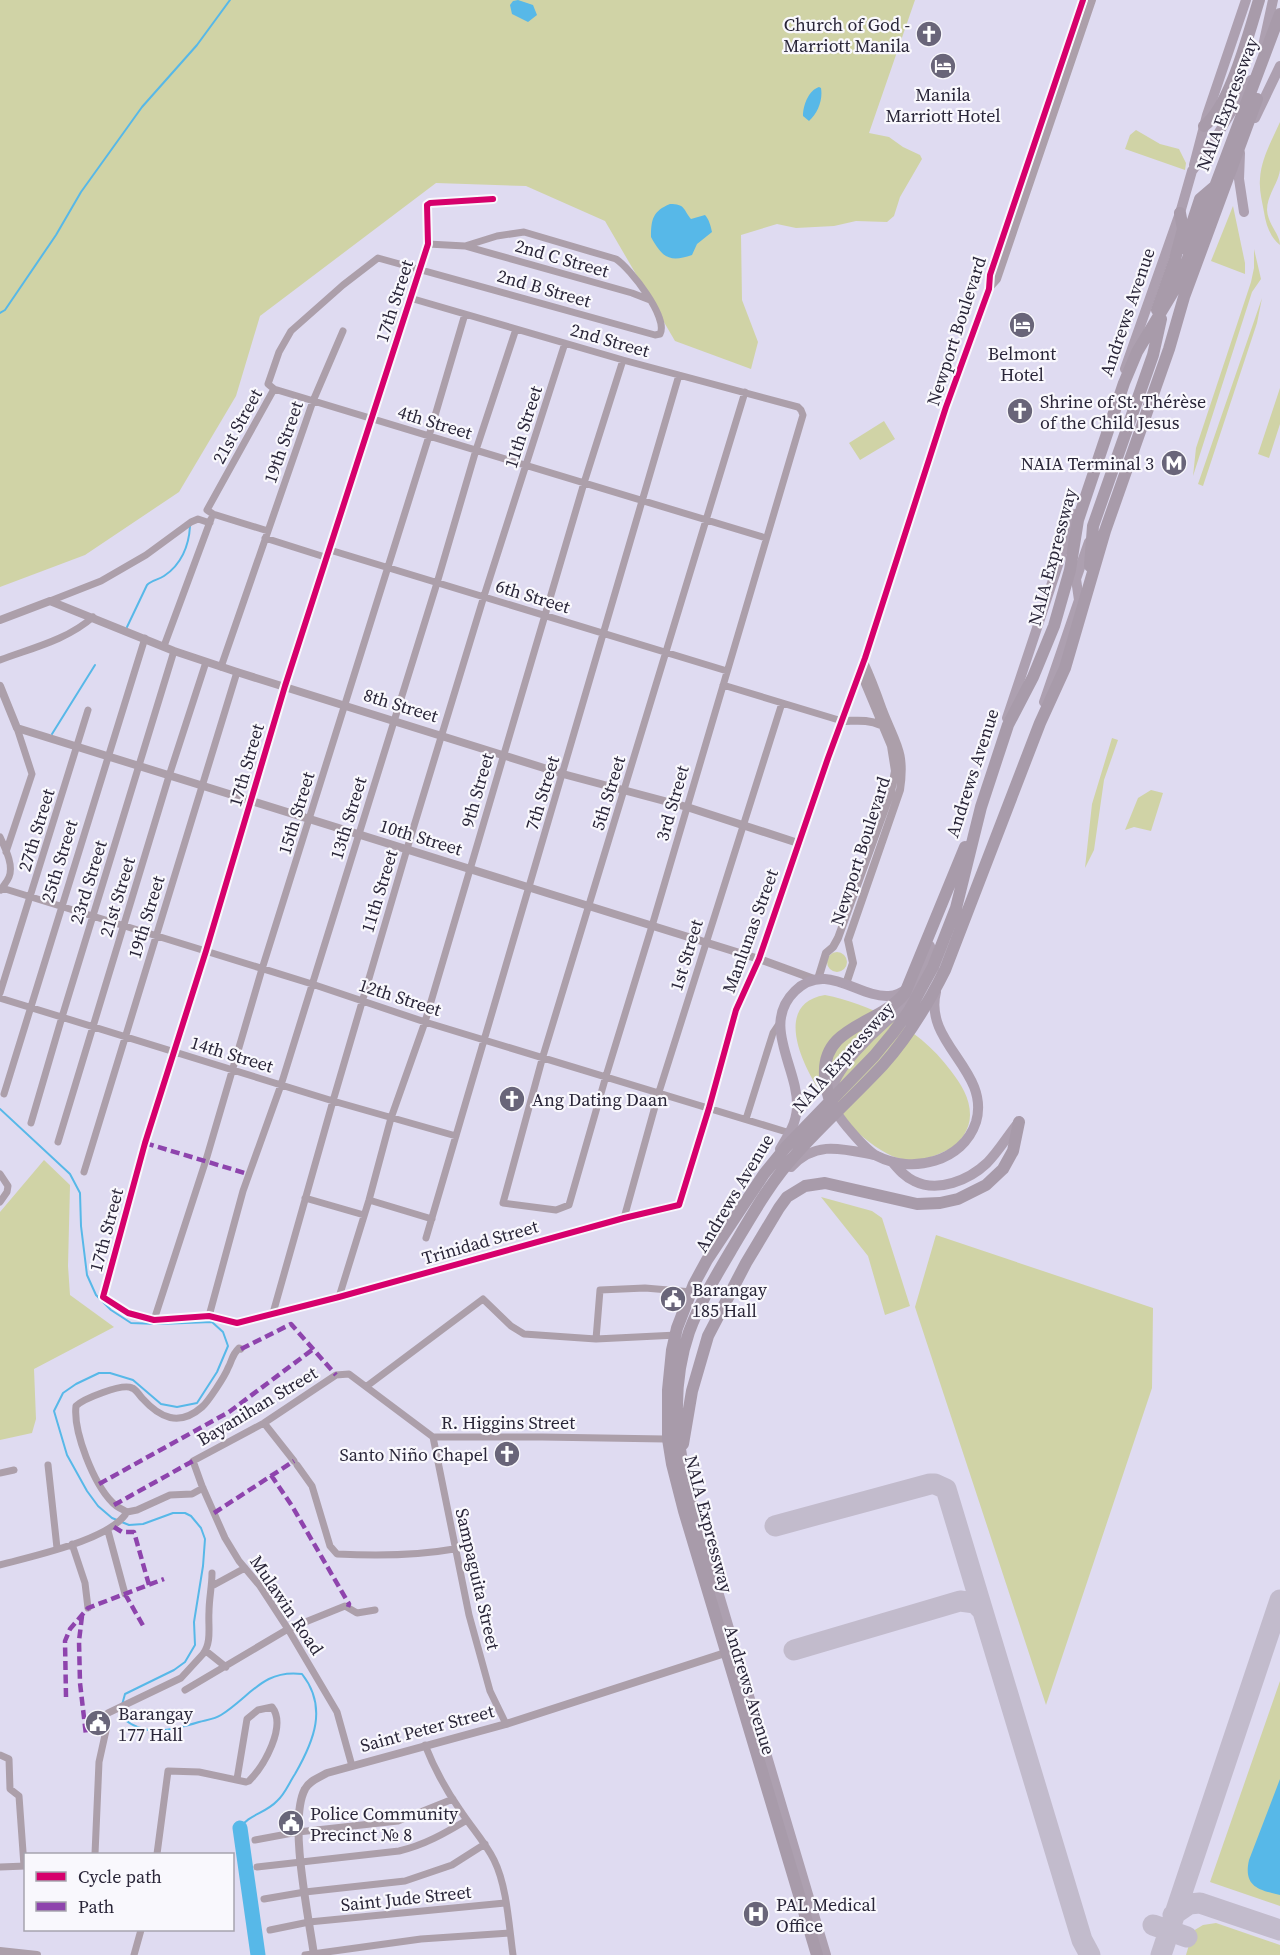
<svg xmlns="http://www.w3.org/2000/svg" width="1280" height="1955" font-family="'Source Serif 4',serif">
<rect width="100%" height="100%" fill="#dfdbf1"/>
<path fill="#d0d3a6" d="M0,0H915L869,133L889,137L903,147L920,155L922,159L900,197L894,216L887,222L856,221L834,226L796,228L777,224L741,235L742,300L758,342L751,369L675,341L605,221L526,186L436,183L260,316L236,396L179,492L85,555L0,587Z
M1280,122C1280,137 1280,154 1280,170C1278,184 1267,195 1267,210C1268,225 1280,234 1280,245C1270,237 1266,225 1264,212C1262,201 1259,190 1260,179C1261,159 1272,140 1280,122Z
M1136,130L1160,144L1179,149L1186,163L1185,170L1125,149L1130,135Z
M1233,206L1245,263V274L1211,261Z
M1254,249L1261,279L1252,292L1193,476L1196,448L1251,282L1254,268Z
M1262,298L1257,323L1203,486L1198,484Z
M1280,388V424L1269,458L1258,454Z
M884,421L895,439L860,460L849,443Z
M1112,738L1118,740L1104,780L1094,850L1085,868L1092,804Z
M1151,790L1163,793L1151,831L1134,827L1125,830L1138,798Z
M827 962a10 10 0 1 1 20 0a10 10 0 1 1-20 0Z
M825,995C874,1005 921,1030 951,1071C961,1084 970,1098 970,1115C970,1129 961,1142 950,1149C935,1156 919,1163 902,1159C877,1155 837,1115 822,1094C803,1067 772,1004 825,995Z
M44,1160L70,1185L68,1266L70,1295L114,1327L34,1369L36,1419L32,1433L0,1440V1212Z
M821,1197L872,1211L882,1218L910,1306L885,1315L868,1256Z
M936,1235L1153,1308L1152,1388L1046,1705L915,1307Z
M1280,1681V1906L1210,1882Z
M1216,1923L1280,1945V1955H1186L1193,1931L1203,1925Z"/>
<path fill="#57b8e8" d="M518,0L533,5L537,15L528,22L512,14L510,5L513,1Z
M819,87L821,88C823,100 818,113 809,121L803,116C803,105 809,90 819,87Z
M670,204C685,204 683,209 691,219L705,215C709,219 711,227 712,232L697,244L692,255C669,263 662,257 651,237C651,219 653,211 670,204Z
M1280,1779V1895C1259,1890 1243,1887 1249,1860Z"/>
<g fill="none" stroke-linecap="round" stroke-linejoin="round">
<path stroke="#57b8e8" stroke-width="2" d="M0,313L5,310L56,235L81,192L142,107L197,45L230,0
M127,627L147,585C152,580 158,580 164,576C181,565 189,546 190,526
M52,734L95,665
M0,1109L70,1174L80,1193L81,1226L87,1275L96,1295L111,1310L131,1323L158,1324L212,1322L223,1332L228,1346L217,1372L197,1403L177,1407L161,1404L133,1380L110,1373H99L76,1384L63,1393L54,1411L67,1455L87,1491L98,1506L112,1518L129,1525L143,1524L173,1513H185L191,1516L201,1528L205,1539L203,1566L194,1622L195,1645L185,1662L174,1670L125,1694L122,1705L123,1718C145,1738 173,1730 199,1722C206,1720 215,1719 221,1715C250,1697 263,1669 302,1674C328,1707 314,1741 295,1774C289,1783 285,1794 277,1801C266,1813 248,1815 240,1828"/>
<path stroke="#57b8e8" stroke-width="15" d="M240,1828L258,1955"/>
<path stroke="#c2bbcc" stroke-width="21" d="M775,1526L930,1484H935L946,1489L1082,1940L1090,1955
M794,1650L960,1601L975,1603L982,1610
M1173,1915L1189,1904L1200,1903L1280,1930
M1153,1925L1187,1937
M1161,1955L1280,1600"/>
<path stroke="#ac9faa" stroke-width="7" d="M493,199L430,203L427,205L428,244L285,686L206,951L145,1143L103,1297L128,1313L154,1320L209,1316L237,1323L339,1297L624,1218L679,1205L709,1108L736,1010L759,959
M428,244L465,246L632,293L650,300
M465,246L497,236L524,232L616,259C630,268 669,318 660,334L655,335L378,258L343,285L291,331L279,352L268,384L274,389L766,538
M410,298L623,360L798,407L801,410L803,415L652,926L606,1076L569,1205L556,1210L503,1203L543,1056L745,392
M268,531L213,514L207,510L274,389
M265,538L328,558
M330,550L727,671
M50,601L101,581L146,555L191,522L198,519L210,523
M164,646L211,519
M0,660C32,648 67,640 93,617
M221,667L313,401L343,331
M723,685L842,721
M0,837C5,848 14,865 9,877C7,882 3,886 1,890
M6,852L32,774L17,728
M2,888L312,984L425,1022L790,1133
M0,993L88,710
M0,998L333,1101L456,1136
M4,1094L145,638
M746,1119L773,1033L779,1024
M31,1123L62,1017L174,651
M58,1142L169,776L206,662
M84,1172L237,672
M0,1174L8,1186L7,1192L0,1202
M305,1198L364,1215
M369,1200L432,1219
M624,1218L659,1092L782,703
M426,1238L679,375
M339,1297L369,1200L391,1118L425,1022L584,483L623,360
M273,1313L333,1101L407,849L484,596L565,343
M209,1316L243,1191L281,1085L437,583L476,450L516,329
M154,1320L206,1160L262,969L429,436L465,314
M596,1339L600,1290L645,1288L692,1292
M367,1386L483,1299L511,1326L524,1334L596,1339L677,1335
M264,1423L294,1461
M433,1437L469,1615L490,1691L506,1724
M48,1465L57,1548
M297,1465L312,1486L330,1546L337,1554C376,1556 415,1556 454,1549
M0,1473L14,1470
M203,1488L192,1494L170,1495L137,1510L127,1512C122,1509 116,1507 112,1502C94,1484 73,1432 76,1406C83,1399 122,1383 132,1388C136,1389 139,1395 142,1398C160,1418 179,1427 202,1407C208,1402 225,1376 228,1368C233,1359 231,1356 239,1348L241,1349
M108,1531L125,1594
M72,1544L85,1583L88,1608
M0,1565C32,1556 111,1540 127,1512
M212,1586L245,1568
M206,1651L226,1667
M185,1690L288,1629L345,1606L357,1613L375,1610
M108,1713L181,1678L203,1654C212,1642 208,1626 209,1612C209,1599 212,1586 212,1573
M425,1745C434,1768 446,1790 460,1810C471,1827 485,1842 494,1860C507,1886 509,1926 513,1955
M0,1755L9,1759L10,1789L19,1796L24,1866
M352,1766L337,1712L288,1629L260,1586L239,1561L225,1538L202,1486L193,1461L264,1423L336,1375L349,1374L433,1437H542L665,1439
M255,1840L298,1832L398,1821L453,1799
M95,1854L99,1762L107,1726
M157,1854L168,1771L199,1772L246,1782L249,1781C264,1766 287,1726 272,1707L258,1710L247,1719L237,1779
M0,1867L26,1866
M257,1867L399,1851C425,1845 445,1833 467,1820
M264,1899L305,1892L405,1881L452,1865L485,1844
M270,1930L309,1922L505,1903
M134,1955L141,1930
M305,1955L421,1939L510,1933"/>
<path stroke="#ac9faa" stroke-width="8" d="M989,288L997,279L1092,0
M0,620L50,601L174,651L237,672L563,774L687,807L798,843
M0,686L17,728L759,959L814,979
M842,721C857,721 867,719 881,725
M759,959L828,758L865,658L946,407L989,289L990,275L1083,0
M818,979L826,953L833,947L838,938L891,792L895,771L891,746L860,672
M846,984L853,963L848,940L900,790C906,751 896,744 883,710C877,693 871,677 864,662
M0,1951L37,1955
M314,1955C309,1918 288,1821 305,1789C309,1781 318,1778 327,1773L506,1724L722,1654"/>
<path stroke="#ada0b0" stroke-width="10" d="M1263,46L1273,0
M1255,118L1280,66
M1240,153L1239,179L1244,212
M1194,165L1207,115L1246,0
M1125,369L1180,213L1192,171L1213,142L1251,80
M1079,600L1076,579L1089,542
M1044,702L1080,597
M1007,718L1075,514
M915,986C911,992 909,1000 904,1006C899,1012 892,1016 887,1021C871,1035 838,1067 833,1087C829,1104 837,1115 848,1128C856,1137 866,1150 877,1156C912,1174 963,1162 976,1122C991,1071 923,1043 936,992
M780,1149C788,1136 796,1124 797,1108C799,1068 760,1025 795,991C837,949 883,1035 921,972C925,965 927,954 930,946
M893,1163C899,1170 905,1177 914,1181C938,1193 969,1180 987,1163C999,1151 1008,1135 1019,1122
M791,1167C816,1140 843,1149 874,1155
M714,1578L826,1955"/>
<path stroke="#a89baa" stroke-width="12" d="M1204,126C1230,107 1249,32 1259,0
M1184,248L1200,199L1214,187
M1157,310L1175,259L1183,229L1180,213
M1090,566L1093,526L1153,355L1161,319
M832,1106C828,1097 826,1086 825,1075C822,1025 880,1025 905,993L965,847
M683,1444L692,1391L708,1336L746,1263L779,1208L787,1197L805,1186L825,1183L917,1204L940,1203L958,1199L986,1185L1003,1169L1013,1151L1019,1122
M715,1586C691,1502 659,1419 689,1332C700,1302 717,1274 733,1247C752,1215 771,1181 797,1153C824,1123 855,1095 883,1065C908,1037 928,1004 945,970L1040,723L1065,668L1105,531L1169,349L1184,297L1257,99
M817,1955L684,1511L672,1464L668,1439V1390L672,1350L677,1328L694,1284L707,1260L764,1174L786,1147L874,1056L893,1033L909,1011L933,967L956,908L981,807L1008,725L1033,677L1054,626L1070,570L1078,520L1124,383L1137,352L1179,282L1280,14"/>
<path stroke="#8e44ad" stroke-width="4.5" stroke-dasharray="9 4.5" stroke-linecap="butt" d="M145,1143L248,1174
M241,1349L291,1324L336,1375
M271,1475L292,1506L349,1604L348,1607
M99,1484L229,1412L312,1350
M114,1505L193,1461
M214,1513L294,1461
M114,1527L122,1532H134L149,1585
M125,1594L145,1629
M82,1616L79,1641L80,1683L86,1735
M66,1697L65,1641L70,1629L88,1608L164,1579"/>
<g stroke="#f9f8fd" stroke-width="10">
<path id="cycleway" d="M493,199L430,203L427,205L428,244L285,686L206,951L145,1143L103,1297L128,1313L154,1320L209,1316L237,1323L339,1297L624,1218L679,1205L709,1108L736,1010L759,959L828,758L865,658L946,407L989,289L990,275L1083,0"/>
</g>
<use href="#cycleway" stroke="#d6006c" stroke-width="6"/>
</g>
<defs>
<g id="church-disc" transform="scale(1.35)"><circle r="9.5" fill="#696579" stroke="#f9f8fd"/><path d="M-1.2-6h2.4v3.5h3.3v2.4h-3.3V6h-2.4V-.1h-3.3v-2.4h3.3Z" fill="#fff"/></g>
<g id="hotel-disc" transform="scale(1.35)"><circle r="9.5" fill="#696579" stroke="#f9f8fd"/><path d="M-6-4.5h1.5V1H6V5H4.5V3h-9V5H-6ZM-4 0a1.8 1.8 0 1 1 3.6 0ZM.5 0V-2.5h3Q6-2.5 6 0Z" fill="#fff"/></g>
<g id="metro-disc" transform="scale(1.35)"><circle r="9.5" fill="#696579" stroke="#f9f8fd"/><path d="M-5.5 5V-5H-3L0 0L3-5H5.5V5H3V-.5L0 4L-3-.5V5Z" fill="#fff"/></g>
<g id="civic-disc" transform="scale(1.35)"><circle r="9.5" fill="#696579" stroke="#f9f8fd"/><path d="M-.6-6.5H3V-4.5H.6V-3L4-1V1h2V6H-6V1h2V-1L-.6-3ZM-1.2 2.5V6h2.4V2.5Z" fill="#fff"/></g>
<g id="hospital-disc" transform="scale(1.35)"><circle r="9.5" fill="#696579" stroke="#f9f8fd"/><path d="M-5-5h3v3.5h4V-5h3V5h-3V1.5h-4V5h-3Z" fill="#fff"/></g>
</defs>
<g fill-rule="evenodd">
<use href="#church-disc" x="929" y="34"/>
<use href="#hotel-disc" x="943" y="66"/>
<use href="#hotel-disc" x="1022" y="325"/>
<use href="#church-disc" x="1020" y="411"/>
<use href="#metro-disc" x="1174" y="463"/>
<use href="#church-disc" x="512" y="1099"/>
<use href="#civic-disc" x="673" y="1299"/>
<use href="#church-disc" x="507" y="1454"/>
<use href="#civic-disc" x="98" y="1723"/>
<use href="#civic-disc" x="291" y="1823"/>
<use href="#hospital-disc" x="756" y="1914"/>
</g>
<g text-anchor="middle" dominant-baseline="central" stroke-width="4.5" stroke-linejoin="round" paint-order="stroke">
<g font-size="18" fill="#292538" stroke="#f9f8fd" text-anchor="start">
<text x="910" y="24" text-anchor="end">Church of God -<tspan x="910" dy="21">Marriott Manila</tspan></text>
<text x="943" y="94" text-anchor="middle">Manila<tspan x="943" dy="21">Marriott Hotel</tspan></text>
<text x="1022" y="353" text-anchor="middle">Belmont<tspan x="1022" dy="21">Hotel</tspan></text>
<text x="1040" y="401">Shrine of St. Thérèse<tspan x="1040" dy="21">of the Child Jesus</tspan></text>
<text x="1154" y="463" text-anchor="end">NAIA Terminal 3</text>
<text x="532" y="1099">Ang Dating Daan</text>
<text x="692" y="1289">Barangay<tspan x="692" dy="21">185 Hall</tspan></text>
<text x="488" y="1454" text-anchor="end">Santo Niño Chapel</text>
<text x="118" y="1713">Barangay<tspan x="118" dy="21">177 Hall</tspan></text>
<text x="310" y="1813">Police Community<tspan x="310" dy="21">Precinct № 8</tspan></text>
<text x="776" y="1904">PAL Medical<tspan x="776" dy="21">Office</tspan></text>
</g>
<g font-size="18" fill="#292538" stroke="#f9f8fd">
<text transform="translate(1227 104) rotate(-69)">NAIA Expressway</text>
<text transform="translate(562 258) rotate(16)">2nd C Street</text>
<text transform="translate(544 288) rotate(16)">2nd B Street</text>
<text transform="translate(394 301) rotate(-72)">17th Street</text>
<text transform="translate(1127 312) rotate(-71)">Andrews Avenue</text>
<text transform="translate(956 331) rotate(-72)">Newport Boulevard</text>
<text transform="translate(610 340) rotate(16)">2nd Street</text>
<text transform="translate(435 422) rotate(17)">4th Street</text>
<text transform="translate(237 426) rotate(-61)">21st Street</text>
<text transform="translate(523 427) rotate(-72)">11th Street</text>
<text transform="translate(283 442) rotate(-71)">19th Street</text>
<text transform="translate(1052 557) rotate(-75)">NAIA Expressway</text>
<text transform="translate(533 596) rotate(17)">6th Street</text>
<text transform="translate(401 705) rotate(17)">8th Street</text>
<text transform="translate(246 765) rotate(-74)">17th Street</text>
<text transform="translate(972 773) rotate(-72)">Andrews Avenue</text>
<text transform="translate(477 790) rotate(-74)">9th Street</text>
<text transform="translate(542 793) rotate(-73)">7th Street</text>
<text transform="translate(608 793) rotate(-73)">5th Street</text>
<text transform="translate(672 803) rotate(-74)">3rd Street</text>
<text transform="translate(296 813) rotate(-73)">15th Street</text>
<text transform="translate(348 818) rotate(-73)">13th Street</text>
<text transform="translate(36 830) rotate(-73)">27th Street</text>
<text transform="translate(421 837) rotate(17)">10th Street</text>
<text transform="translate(860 851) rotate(-72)">Newport Boulevard</text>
<text transform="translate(59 861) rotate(-73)">25th Street</text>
<text transform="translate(88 882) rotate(-73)">23rd Street</text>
<text transform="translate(379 891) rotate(-73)">11th Street</text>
<text transform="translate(117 897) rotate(-73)">21st Street</text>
<text transform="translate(146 917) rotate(-73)">19th Street</text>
<text transform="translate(750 931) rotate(-70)">Manlunas Street</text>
<text transform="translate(686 955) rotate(-73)">1st Street</text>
<text transform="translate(400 997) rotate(18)">12th Street</text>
<text transform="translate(232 1054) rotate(17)">14th Street</text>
<text transform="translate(843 1057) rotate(-48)">NAIA Expressway</text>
<text transform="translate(734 1193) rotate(-59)">Andrews Avenue</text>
<text transform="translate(106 1230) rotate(-75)">17th Street</text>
<text transform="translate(480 1242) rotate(-16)">Trinidad Street</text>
<text transform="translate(257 1406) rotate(-31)">Bayanihan Street</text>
<text x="508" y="1422">R. Higgins Street</text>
<text transform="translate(709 1524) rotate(75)">NAIA Expressway</text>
<text transform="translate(478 1579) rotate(77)">Sampaguita Street</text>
<text transform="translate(287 1605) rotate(56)">Mulawin Road</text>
<text transform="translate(750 1690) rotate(73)">Andrews Avenue</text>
<text transform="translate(427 1728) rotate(-15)">Saint Peter Street</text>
<text transform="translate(406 1898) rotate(-6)">Saint Jude Street</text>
</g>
</g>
<rect x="24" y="1853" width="210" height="78" fill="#f9f8fd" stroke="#a6a4ae" stroke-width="1.5"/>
<rect x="36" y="1872" width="30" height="9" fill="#d6006c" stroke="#a6a4ae" stroke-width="1.5"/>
<text x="78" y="1883" font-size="18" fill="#292538">Cycle path</text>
<rect x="36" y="1902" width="30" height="9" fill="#8e44ad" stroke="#a6a4ae" stroke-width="1.5"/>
<text x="78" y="1913" font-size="18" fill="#292538">Path</text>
</svg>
